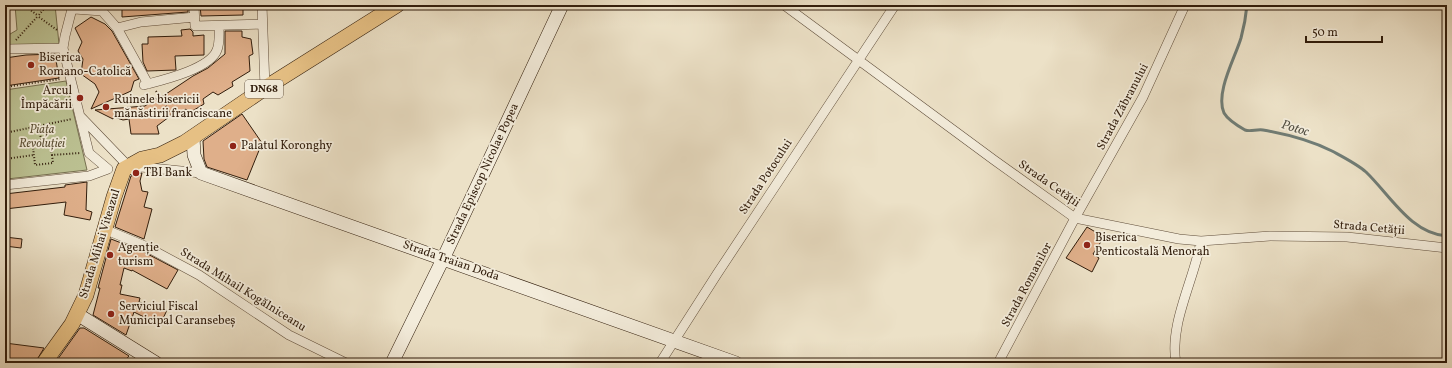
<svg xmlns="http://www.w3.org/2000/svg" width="1452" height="368" font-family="Vollkorn,serif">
<rect width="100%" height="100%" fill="#ece1c7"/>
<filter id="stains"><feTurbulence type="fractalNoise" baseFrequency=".005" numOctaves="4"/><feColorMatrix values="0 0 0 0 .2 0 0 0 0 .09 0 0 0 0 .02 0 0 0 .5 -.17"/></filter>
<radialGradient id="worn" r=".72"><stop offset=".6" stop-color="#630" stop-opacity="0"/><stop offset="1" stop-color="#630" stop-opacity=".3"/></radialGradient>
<path fill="#bcc293" stroke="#767050" d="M15,5H55L59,44L5,47V37L17,30Z
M66,81L87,170L7,179L5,90Z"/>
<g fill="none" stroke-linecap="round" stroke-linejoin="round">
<path stroke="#707c75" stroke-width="3" d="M1247,5C1246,16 1244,27 1241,38C1235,58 1215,93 1224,113C1228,120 1238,126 1245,130C1250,132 1257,129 1263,130C1286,134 1312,141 1332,151C1343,157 1357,164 1366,172C1390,195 1411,234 1447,236"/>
</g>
<path fill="#dfaf8a" stroke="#311d0c" d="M122,5H188V12L122,17Z
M200,5H243V15L201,16Z
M91,17L105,24L112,31L139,79L134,81L131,91L91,109L99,92L95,84L81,74L83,59L78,51L82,42L75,28Z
M190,29L193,32V36L204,35V55L175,56L176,70L147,71L143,62L142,44H148V37L182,36L181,30Z
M225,31H242V37L251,39L253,54L249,56L250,71L232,82L233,86L218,95L213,92L203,99L204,104L189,113L186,109L179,114L177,111L157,126L159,134H131L129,119L123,120L114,117L113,119L95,110L145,106L156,98L157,100L193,76L208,68L225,54Z
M55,54L59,78L5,86V58L26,55Z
M242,114L262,143L247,180L207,167L204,159L203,141Z
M142,173L140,181L142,191L148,192L144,207L152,209L144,239L115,227L131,176Z
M87,182L86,210L92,212L90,220L64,215L66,202L5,209V194L65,187V185Z
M1087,227L1104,237L1093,254L1099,258L1092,272L1066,258Z
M5,237L22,239L21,248L5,246Z
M111,239L142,251L178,270L167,289L132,270V271L124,268L120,285H122L120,294L140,298L139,302L167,310L160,325L134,312L126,335L93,315L100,288H98Z
M80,328H84L129,356L123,363H55Z
M5,343L44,348L35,363H5Z"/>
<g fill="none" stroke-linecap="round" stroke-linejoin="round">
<g stroke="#604e3b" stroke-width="10">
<path id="street" d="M194,5L195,26L262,24
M262,5L265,88
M784,5L994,160L1075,218L1179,239L1201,241L1270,236L1347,237L1447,248
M74,9L102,11L117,28L141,22L195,17
M117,28L148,84
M8,49L63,48
M144,85C163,80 210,69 217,50C220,43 219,33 219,26
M81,117L132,170L141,167L201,173
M5,185L89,176L108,169L89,153L63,48L65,36L73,5
M104,229L145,246L199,275L289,335L346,363
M660,363L717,274L895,5
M998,363L1075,218L1143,97L1185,5
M1176,363C1169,324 1194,280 1201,241"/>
</g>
<g stroke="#311d0c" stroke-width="14">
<path id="secondary" d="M193,137L194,155L201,173L736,363
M77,314L156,363
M392,363L443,259L562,5"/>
</g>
<g stroke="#311d0c" stroke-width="16">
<path id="primary" d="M44,363L72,324L86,295L114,197L124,169L142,159L160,155L184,143L265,88L397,5"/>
</g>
<path stroke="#311d0c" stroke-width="2" stroke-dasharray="1 2" stroke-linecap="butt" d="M24,5L37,15
M39,15L47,5
M39,17L57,30
M16,40L37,17
M5,87L61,79
M156,91L174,118
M39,127L42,146
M5,133L72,119
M52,155L53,163L35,165L33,147L50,144L52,155L80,153
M5,159L34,155"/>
<use href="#street" stroke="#f3ecdb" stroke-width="9"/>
<use href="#secondary" stroke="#f3ecdb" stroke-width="13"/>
<use href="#primary" stroke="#e6c084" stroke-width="15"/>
</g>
<g fill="#8f2418" stroke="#f3ecdb" stroke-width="1.5">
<circle cx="31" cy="65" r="4"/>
<circle cx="80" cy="98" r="4"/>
<circle cx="106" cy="107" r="4"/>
<circle cx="233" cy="146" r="4"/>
<circle cx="136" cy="173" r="4"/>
<circle cx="1087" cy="245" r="4"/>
<circle cx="110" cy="255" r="4"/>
<circle cx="111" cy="314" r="4"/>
</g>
<g text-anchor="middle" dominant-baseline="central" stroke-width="3.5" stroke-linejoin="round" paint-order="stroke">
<rect fill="#f3ecdb" stroke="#6b5b4a" stroke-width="1" x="245" y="80" width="38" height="18" rx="3"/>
<g font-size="11" font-weight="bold" fill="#311d0c">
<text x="264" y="89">DN68</text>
</g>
<g font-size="12" fill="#311d0c" stroke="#f3ecdb" text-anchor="start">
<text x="39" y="58">Biserica<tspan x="39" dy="14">Romano-Catolică</tspan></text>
<text x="72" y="91" text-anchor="end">Arcul<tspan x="72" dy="14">Împăcării</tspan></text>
<text x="114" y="100">Ruinele bisericii<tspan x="114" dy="14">mănăstirii franciscane</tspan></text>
<text x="241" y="146">Palatul Koronghy</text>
<text x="144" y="173">TBI Bank</text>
<text x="1095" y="238">Biserica<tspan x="1095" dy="14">Penticostală Menorah</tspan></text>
<text x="118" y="248">Agenție<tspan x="118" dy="14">turism</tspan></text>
<text x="119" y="307">Serviciul Fiscal<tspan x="119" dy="14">Municipal Caransebeș</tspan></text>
</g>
<g font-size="12" fill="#311d0c" stroke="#f3ecdb">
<text transform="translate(1123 107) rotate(-62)">Strada Zăbranului</text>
<text transform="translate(483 174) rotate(-65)">Strada Episcop Nicolae Popea</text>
<text transform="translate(766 177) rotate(-57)">Strada Potocului</text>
<text transform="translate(1049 184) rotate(35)">Strada Cetății</text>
<text transform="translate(1369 228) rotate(5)">Strada Cetății</text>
<text transform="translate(100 244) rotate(-73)">Strada Mihai Viteazul</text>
<text transform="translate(451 261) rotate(19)">Strada Traian Doda</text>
<text transform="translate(1027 285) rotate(-62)">Strada Romanilor</text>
<text transform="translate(243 290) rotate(32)">Strada Mihail Kogălniceanu</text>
</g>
<g font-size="12" font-style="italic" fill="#5b4f34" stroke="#f3ecdb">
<text x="42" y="130">Piața<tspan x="42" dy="14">Revoluției</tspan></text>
</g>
<g font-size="13" font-style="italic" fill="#504d41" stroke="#f3ecdb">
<text transform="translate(1295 129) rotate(17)">Potoc</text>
</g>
</g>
<rect width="1452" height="368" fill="none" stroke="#ece1c7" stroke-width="20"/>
<rect x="6" y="6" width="1440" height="356" fill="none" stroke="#311d0c" stroke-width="2"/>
<rect x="10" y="10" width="1432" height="348" fill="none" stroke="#311d0c"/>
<path d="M1306 36v6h76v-6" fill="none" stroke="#311d0c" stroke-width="2"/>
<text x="1312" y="36" font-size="12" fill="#311d0c" stroke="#f3ecdb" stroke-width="3" paint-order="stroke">50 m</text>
<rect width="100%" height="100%" filter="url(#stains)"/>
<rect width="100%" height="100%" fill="url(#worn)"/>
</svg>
